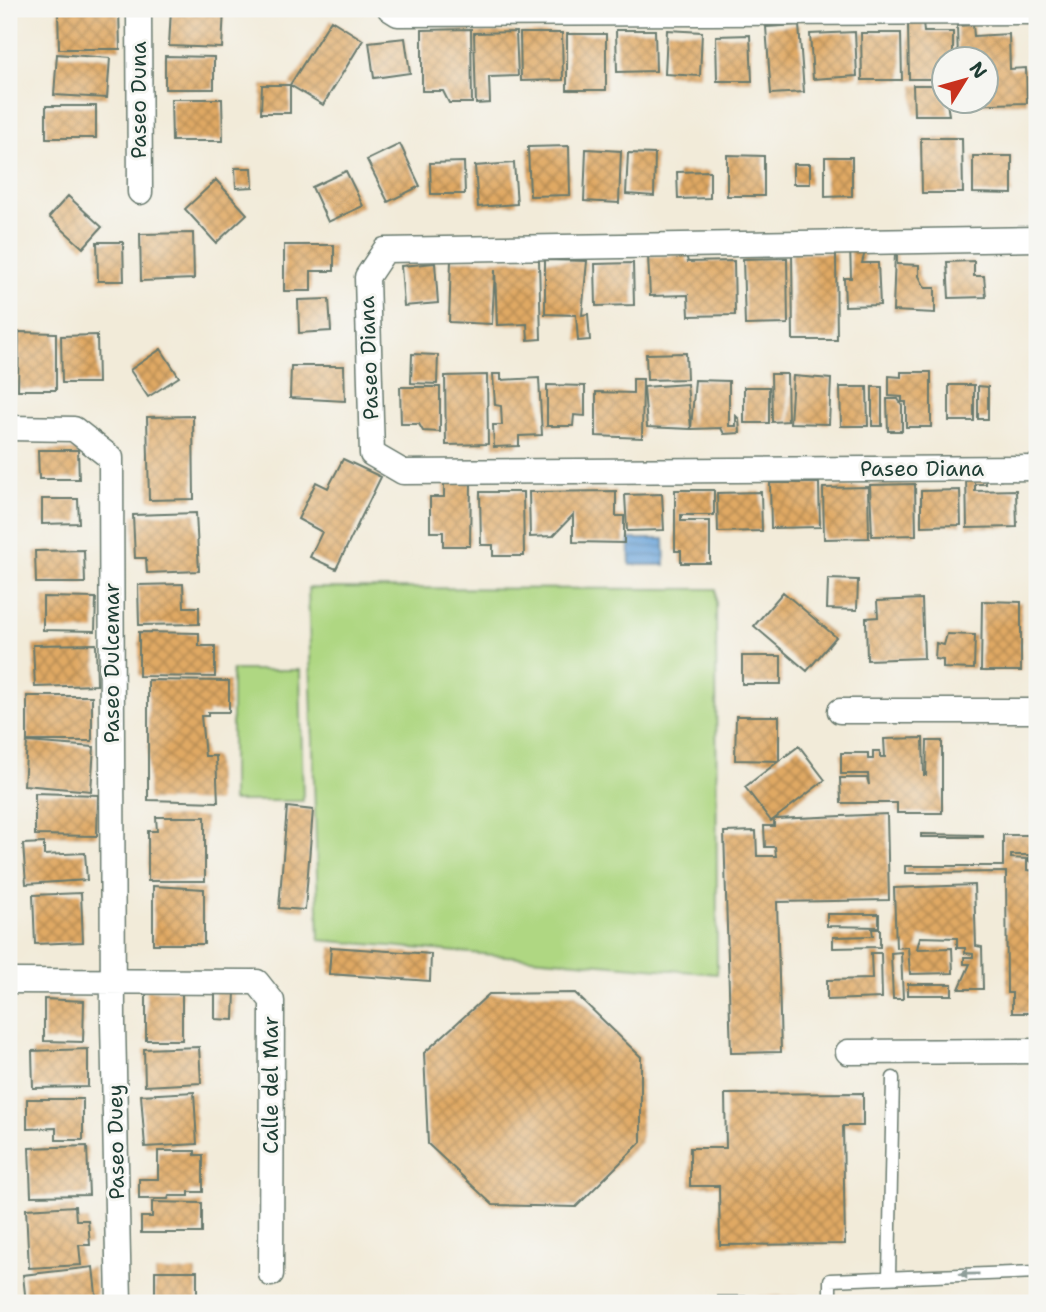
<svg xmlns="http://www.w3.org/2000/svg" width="1046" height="1312" font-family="'Shantell Sans',sans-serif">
<defs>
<pattern id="water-rules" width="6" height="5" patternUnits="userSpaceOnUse" patternTransform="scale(1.75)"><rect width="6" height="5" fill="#69a3d9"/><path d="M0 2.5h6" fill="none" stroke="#5686b1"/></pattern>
<pattern id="building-cross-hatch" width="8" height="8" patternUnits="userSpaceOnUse" patternTransform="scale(1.75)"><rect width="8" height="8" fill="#e0a964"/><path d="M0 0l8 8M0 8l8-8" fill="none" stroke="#b58b53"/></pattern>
</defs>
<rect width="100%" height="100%" fill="#f6f6f2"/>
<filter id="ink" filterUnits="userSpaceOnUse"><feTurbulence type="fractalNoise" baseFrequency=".0143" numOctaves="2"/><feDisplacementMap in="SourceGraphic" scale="14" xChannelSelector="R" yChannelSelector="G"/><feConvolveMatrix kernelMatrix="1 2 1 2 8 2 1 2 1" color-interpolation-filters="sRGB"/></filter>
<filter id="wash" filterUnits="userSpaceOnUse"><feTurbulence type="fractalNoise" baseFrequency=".00686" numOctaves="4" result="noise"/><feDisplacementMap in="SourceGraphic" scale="28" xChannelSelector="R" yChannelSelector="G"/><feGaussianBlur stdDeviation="1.57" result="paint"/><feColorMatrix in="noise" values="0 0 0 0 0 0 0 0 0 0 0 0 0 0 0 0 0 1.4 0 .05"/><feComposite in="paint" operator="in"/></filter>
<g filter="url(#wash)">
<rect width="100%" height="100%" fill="#f2ebd9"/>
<path fill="#afd782" stroke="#678a5b" stroke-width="2" d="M308,588L716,589L717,974L319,940Z
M232,670H300L303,801H232Z"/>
<path fill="url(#water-rules)" stroke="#447086" stroke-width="2" d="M664,539L665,565H630L629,539Z"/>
<g id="blocks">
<path fill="url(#building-cross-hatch)" d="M58,9H119L120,49H59Z
M171,9H224L222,48L169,46Z
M331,20L363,40L323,105L290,85Z
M923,22L924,32H953V60H944V79H909L908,23Z
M799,25L804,92L771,94L766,27Z
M973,25L974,36L1009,34L1010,69L1026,68L1027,103L960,105V102H986V60H958L957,26Z
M471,29L472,103H449L443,91H422V30Z
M616,30H655L656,71L617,72Z
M667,30L702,32L700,76L665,74Z
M516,32L518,76L489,77L490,103L476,104L474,33Z
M855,32L857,76L813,79L810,34Z
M520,33H562L563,80L521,81Z
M861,33H901L902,80H862Z
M567,34H606V90H567Z
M750,35L752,81H717L716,36Z
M405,38L410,73L374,78L369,42Z
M57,54L110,58L107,98L54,95Z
M165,56L214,57V89H165Z
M262,85H290V113H261Z
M913,85H944L949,115H914Z
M171,99H222L223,141H172Z
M46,106H96V138H46Z
M921,138H962L963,193H922Z
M400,144L420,186L388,202L367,160Z
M569,146L570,195L530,196L528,147Z
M586,149L621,151L619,203L584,201Z
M628,153L655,154L654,196L626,194Z
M727,155L764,156V196H727Z
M973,156H1012V194L973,193Z
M825,157H852V196L825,197Z
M464,162L465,194H431L430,163Z
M514,163L517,204L478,207L475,166Z
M793,164H810V184H793Z
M235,168H252L253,187L236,188Z
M346,171L363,206L328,222L312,187Z
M710,171V198L678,199L677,172Z
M216,180L247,214L216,243L185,209Z
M68,196L102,227L83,248L49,217Z
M193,233L194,279L141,281L140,234Z
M97,242H123L124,281H98Z
M867,244L862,263H878L880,305L845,306L844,278H851L850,245Z
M284,245H334V271H311V291H284Z
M895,252H897V264L919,265V276L925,288H935V313L893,311Z
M792,253H836L837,340H793Z
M686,255L688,262L734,261L735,315L689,316L688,295L650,296L648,256Z
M787,258L788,324L745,325L743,259Z
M451,260H539L541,339L528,340L527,324L497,325L495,269L492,324L449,322Z
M545,260L587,261L582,315L588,314L590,340L578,341L576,315L545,314Z
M974,261V276H984L986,297L949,298L947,262Z
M435,263L438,303L404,306L401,266Z
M633,263L634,305L596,306L595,264Z
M329,299L331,331L299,333L298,300Z
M19,332L56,333V390H18Z
M97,335L98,383H62L61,336Z
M161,349L179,377L148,397L130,370Z
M686,353L687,379L647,380L646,354Z
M412,354L438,355L437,384L411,383Z
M291,366H344L345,401L290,398Z
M901,372H931V427H906V402H902V397L889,396V376L901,377Z
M493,374H501V380L539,378L542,435L519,436V446L494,447L493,425H502L501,406L495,405Z
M771,374H787L788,421L772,422Z
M487,375L488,444L446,445L445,376Z
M793,376L831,379L829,424L790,423Z
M633,379H643L642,438L596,436V392L633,393Z
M695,380L729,381V426H736V416L739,419L740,433L724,434L721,428L691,429L647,427L644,387L687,384L691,429Z
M547,385L585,386V416L574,415L573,426H547Z
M949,385H974V421H949Z
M978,386L988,387V419H978Z
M400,387H440V432L423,431L419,424H401Z
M744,387H769V423H744Z
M840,387H867L868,426H841Z
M872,387H882V426H872Z
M887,399H898L902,405V431H888Z
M193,416L194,499L149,500L147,417Z
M38,450H78L79,479H39Z
M343,459L381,477L336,569L310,557L322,532L298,519L316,482L328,488Z
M966,475H986V484H975V491L1016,490L1017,527L967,528Z
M444,481L471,482L470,546H443V532H430V497H444Z
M770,483H819L820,527L771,528Z
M915,484L916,535L872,536L870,485Z
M868,487L869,538L824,539L823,488Z
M675,490H714V515H681V521H710V563H681V551H675Z
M960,490L961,525L921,526V491Z
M616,491V516H624V543L573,542V515L553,536L530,537L529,492Z
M480,492H523L524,556H493V545H481Z
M761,492L762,531L718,532L717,493Z
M662,494L664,530L627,531L625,495Z
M42,499H78L79,523L42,524Z
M196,513L199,571L147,573L146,558H135L133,515Z
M84,550L85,583H36L35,551Z
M828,579L858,580L857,610L827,609Z
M183,584L184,607H199V624L139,625L138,585Z
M783,592L836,637L807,671L754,626Z
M43,597L96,598L95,631L43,630Z
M922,599L924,658L867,660L866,618L878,617L877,601Z
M982,601L1021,602V671H981Z
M139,632L199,633V646H215V677L139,676Z
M947,634L975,635L974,669L943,668V660L935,659L936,643L944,645Z
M96,644L97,685L35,687L33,645Z
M742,656H781V684H742Z
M148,680L229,681V712H208V716H201L205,756H216L218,802L148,800Z
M27,696H92V741H27Z
M736,716H779V761L799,746L825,780L774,819L887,814L889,900L777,902L781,1052L731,1053L724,832L756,831L757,856H776L775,847H765L764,826H774V819L771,821L745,787L779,761L735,760Z
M923,738L924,775H926L927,741H942V813H897V803H841L840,778H867L869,785L868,774H841V753H868V759H873V751H880V757H885L884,739Z
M27,742L94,747L91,791L24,785Z
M35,793L98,795L97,836L35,835Z
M287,807L313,810L305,910L279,908Z
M156,817H205V881H148V831H157Z
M921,834L983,835V837H921Z
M1003,835H1037V866L1029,861V855H1011V858L1027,859V870L1037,871V1013H1012V993H1007L1006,872L905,873V866H1003Z
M44,843V855L85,853L87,880L26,884L23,844Z
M974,885L976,946L982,947L983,989H959L970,964H964V957H973V954L965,953V948H957V938L920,937L917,949L952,948L953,973L910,974L908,947L896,948L894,888Z
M153,886L204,889V944H153Z
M81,893L83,942L35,944L33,895Z
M827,914H879V927L827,926Z
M872,929H880V947L833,948V937L873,936Z
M331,947L431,954L430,981L329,974Z
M901,952L903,999H893L891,953Z
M871,953H881L882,998L827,1000V980L872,979Z
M908,984H952V995H908Z
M146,990H182V1040H146Z
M215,990H235L234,1020L215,1019Z
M575,993L641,1057V1142L576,1207L493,1205L428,1144L424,1053L489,994Z
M44,999L84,1001L83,1042L44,1041Z
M199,1047L201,1083L145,1086L144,1049Z
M88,1049V1087L33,1088L32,1051Z
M194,1092L197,1144L145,1147L141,1095Z
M863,1093V1126H843L845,1244L720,1245L719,1186H690V1148H726L725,1094Z
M27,1099H83V1140H56V1128L27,1129Z
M87,1146L89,1195L31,1196L29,1148Z
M158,1151H195V1155H203V1192H189V1196H169L168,1199H139V1179H158Z
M152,1202L202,1203V1233H141V1217H152Z
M75,1206L76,1220H88L90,1245H79L81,1265L29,1268L26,1209Z
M93,1267L97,1303H26L23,1275Z
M155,1271H197V1303H155Z
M718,1296H798V1303H718Z"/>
</g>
</g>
<g filter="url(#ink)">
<use href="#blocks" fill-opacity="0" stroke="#697a6e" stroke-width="2"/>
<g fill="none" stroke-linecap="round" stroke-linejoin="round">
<g stroke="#697a6e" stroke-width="15">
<path id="lane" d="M889,1276L893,1078
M830,1303V1280L1037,1272"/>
</g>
<g stroke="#697a6e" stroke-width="27">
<path id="street" d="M139,9L140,192
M390,9L398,14L1037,12
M1037,239L385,250L367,277L372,454L403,472L1037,468
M9,428L74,429L111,458L113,1023L119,1303
M840,711H1037
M9,981L257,982L272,1001L271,1274
M848,1052L1037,1051"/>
</g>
<use href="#lane" stroke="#fff" stroke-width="12"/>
<use href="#street" stroke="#fff" stroke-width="24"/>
</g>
<defs><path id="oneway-solid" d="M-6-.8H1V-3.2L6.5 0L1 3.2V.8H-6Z" transform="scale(1.75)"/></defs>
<use fill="#8f9e9a" href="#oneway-solid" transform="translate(969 1274) rotate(179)"/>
</g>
<g text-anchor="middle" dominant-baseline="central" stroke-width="6" stroke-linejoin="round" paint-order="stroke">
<g font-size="21" fill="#1f3d34" stroke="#f6f6f2">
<text transform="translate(139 100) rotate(-90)">Paseo Duna</text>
<text transform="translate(369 358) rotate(-92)">Paseo Diana</text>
<text x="922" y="469">Paseo Diana</text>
<text transform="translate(112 663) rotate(-90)">Paseo Dulcemar</text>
<text transform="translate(271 1085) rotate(-90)">Calle del Mar</text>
<text transform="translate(116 1142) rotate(-91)">Paseo Duey</text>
</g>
</g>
<rect width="1046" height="1312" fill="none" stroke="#f6f6f2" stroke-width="35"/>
<g transform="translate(965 80) rotate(53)"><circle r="33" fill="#f6f6f2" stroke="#a0aca6" stroke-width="2"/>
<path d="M0-5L12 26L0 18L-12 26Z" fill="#c8321e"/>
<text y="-10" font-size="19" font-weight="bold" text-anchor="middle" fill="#1f3d34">N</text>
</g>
</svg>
